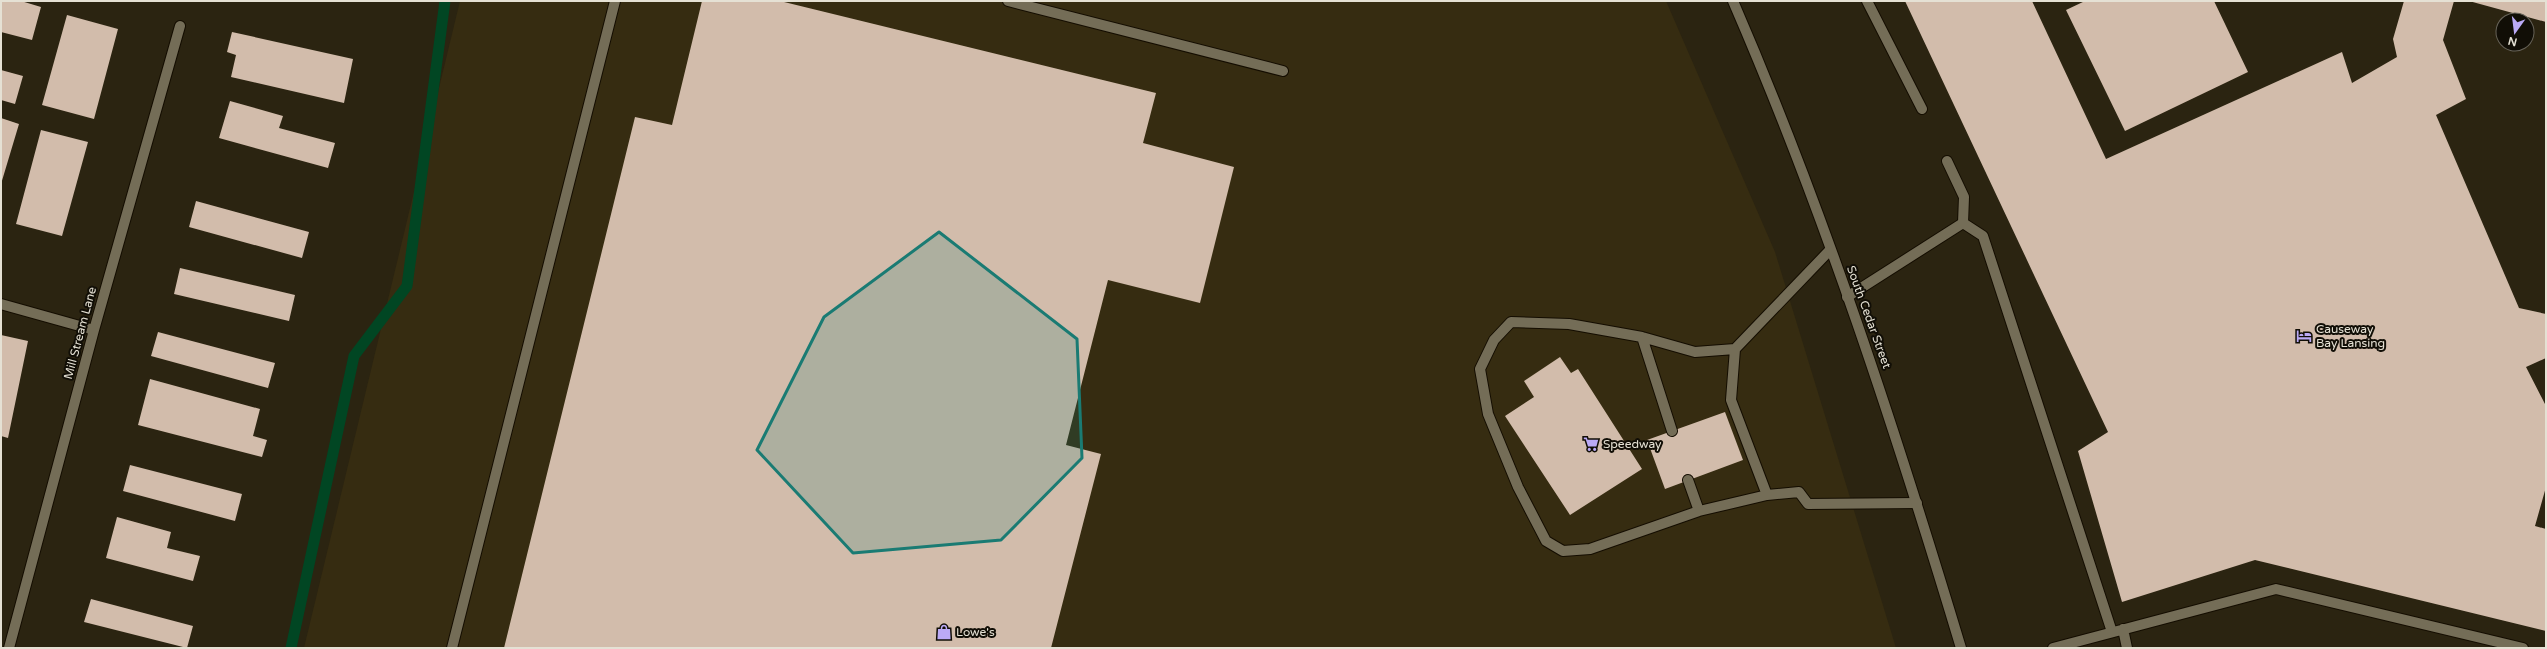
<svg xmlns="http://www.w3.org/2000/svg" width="2547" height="649" font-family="'Varela Round',sans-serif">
<rect width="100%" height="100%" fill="#2b2411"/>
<path fill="#362c11" d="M460,1H1666L1775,252L1896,648H304Z"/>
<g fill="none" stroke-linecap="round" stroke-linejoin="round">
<path stroke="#014623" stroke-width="11" d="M291,648L354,356L407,286L445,1"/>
</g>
<path fill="#d2bcab" d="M1,1H21L41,7L32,40L1,32Z
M702,1H780L1156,93L1143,143L1234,167L1200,303L1108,280L1066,445L1101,454L1051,648H504L635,117L672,125Z
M1905,1H2032L2106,159L2342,52L2352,83L2397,57L2393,39L2404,1H2454L2443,40L2466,99L2436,115L2519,308L2546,314V358L2526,367L2546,406V487L2535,526L2546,529V631L2255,560L2122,602L2078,451L2108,432Z
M2085,1H2214L2248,72L2125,131L2066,10Z
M2469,1H2546V22Z
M67,15L118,29L94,119L42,105Z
M232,32L353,59L344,103L231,77L236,55L227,52Z
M1,70L23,76L15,104L1,100Z
M230,101L283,116L279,128L335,143L328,168L219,138Z
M1,118L19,124L1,184Z
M41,130L88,142L62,236L16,224Z
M196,201L309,232L302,258L189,227Z
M180,268L295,295L289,321L174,294Z
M158,332L275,363L268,388L151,356Z
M1,335L28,341L8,438L1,436Z
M1560,357L1571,373L1578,369L1642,469L1570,515L1505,416L1534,397L1524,381Z
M150,379L260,409L253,436L267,440L262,457L138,425Z
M1725,412L1743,460L1665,489L1647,440Z
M130,465L242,494L235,521L123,491Z
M117,517L171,532L167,548L200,556L193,581L106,558Z
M91,599L193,626L187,648L84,622Z"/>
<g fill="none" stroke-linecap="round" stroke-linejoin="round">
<g stroke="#140d00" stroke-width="12">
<path id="lane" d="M1008,1L1283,71
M1867,1L1922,109
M1963,223L1983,236L2112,632
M1830,250L1735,349L1695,352L1642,337L1569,324L1511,322L1494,340L1480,369L1488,414L1518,487L1546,541L1563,551L1590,549L1699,511L1767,495L1799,492L1808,504L1917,503
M1847,297L1963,223L1964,197L1947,161
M1642,337L1672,431
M1735,349L1731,400L1767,495
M1688,480L1699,511
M2123,629L2127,648
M452,648L615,1
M2053,648L2276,589L2523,648"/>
</g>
<g stroke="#140d00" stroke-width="12">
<path id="street" d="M1,304L94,330
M9,648L94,330L180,26"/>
</g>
<g stroke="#140d00" stroke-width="12">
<path id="secondary" d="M1733,1C1824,211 1895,429 1961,648"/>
</g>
<use href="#lane" stroke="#746d57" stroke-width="10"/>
<use href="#street" stroke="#746d57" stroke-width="10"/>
<use href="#secondary" stroke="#746d57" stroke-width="10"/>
</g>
<path fill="#1a7b73" fill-opacity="0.2" stroke="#1a7b73" stroke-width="3" stroke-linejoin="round" d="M939,232L1077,339L1082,458L1001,540L853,553L757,450L824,317Z"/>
<defs>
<g id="hotel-bare" transform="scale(1.2)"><path d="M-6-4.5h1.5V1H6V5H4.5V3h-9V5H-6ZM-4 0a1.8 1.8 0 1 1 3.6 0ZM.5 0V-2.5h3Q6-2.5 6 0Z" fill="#bbaaf6" stroke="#110e06" stroke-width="2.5" paint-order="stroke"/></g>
<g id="supermarket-bare" transform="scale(1.2)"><path d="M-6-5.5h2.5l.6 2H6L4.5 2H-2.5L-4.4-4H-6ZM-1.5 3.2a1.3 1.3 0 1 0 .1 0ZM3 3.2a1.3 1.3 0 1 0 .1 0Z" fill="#bbaaf6" stroke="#110e06" stroke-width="2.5" paint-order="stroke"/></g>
<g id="shop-bare" transform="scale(1.2)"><path d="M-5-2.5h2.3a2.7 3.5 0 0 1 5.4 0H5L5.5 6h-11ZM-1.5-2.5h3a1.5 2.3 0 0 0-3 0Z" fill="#bbaaf6" stroke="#110e06" stroke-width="2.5" paint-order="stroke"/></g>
</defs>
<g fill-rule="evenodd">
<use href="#hotel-bare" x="2304" y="336"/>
<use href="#supermarket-bare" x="1591" y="444"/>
<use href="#shop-bare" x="944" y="632"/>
</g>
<g text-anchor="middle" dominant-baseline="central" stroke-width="4" stroke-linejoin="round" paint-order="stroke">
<g font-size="12" fill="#e5e1d4" stroke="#110e06">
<text transform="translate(1869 317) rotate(70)">South Cedar Street</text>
<text transform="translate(80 333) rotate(-75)">Mill Stream Lane</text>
</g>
<g font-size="12" fill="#e5e1d4" stroke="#110e06" text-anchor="start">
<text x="2316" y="329">Causeway<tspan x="2316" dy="14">Bay Lansing</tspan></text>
<text x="1603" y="444">Speedway</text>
<text x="956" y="632">Lowe's</text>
</g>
</g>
<rect width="2547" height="649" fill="none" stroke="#e5e1d4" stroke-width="4"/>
<g transform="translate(2515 32) rotate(194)"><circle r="19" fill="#110e06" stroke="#666258"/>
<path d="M0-3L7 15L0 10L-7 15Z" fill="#bbaaf6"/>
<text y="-6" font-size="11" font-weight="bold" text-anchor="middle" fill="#e5e1d4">N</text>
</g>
</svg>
